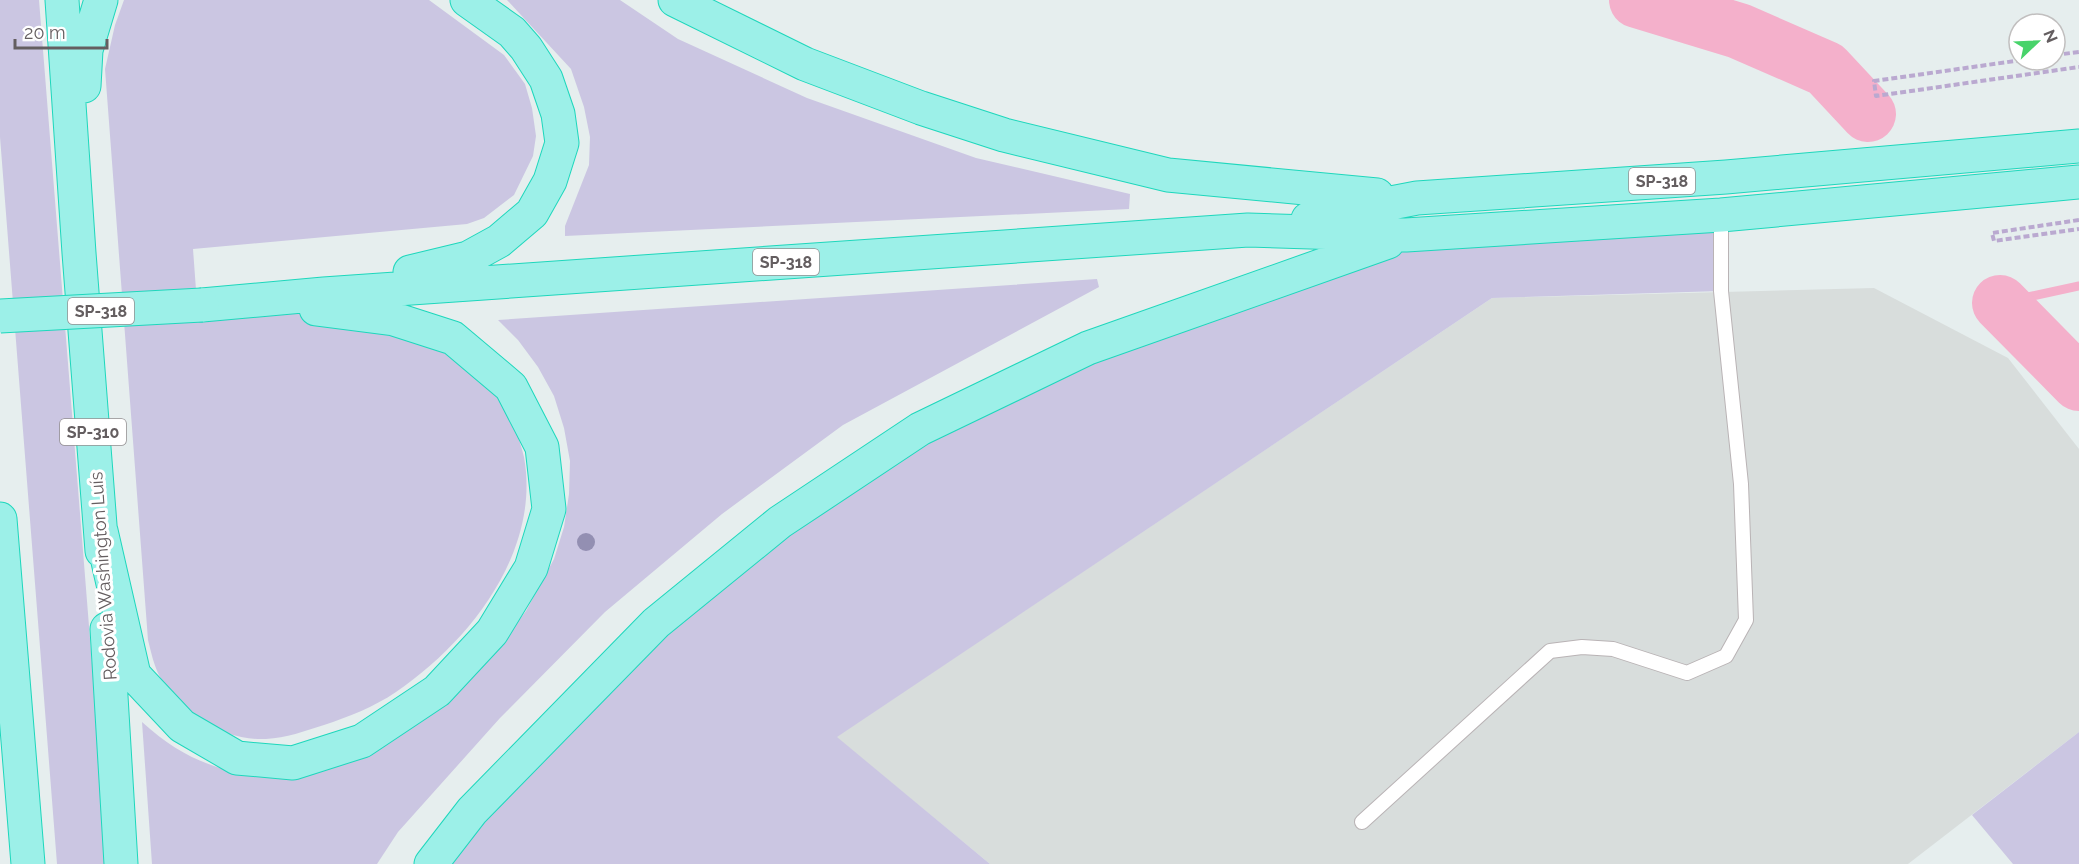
<svg xmlns="http://www.w3.org/2000/svg" width="2079" height="864" font-family="Raleway,sans-serif">
<rect width="100%" height="100%" fill="#e6eeee"/>
<path fill="#d8dddc" d="M1874,288L2008,358L2079,449V732L1908,864H990L836,737L1492,298Z"/>
<path fill="#cbc6e2" d="M0,0H39L108,864H57L0,137Z
M124,0H429L504,55L525,84L532,108L536,136L533,156L514,195L484,218L467,224L193,249L198,317C261,313 335,303 396,316C408,318 456,357 469,367C477,372 486,378 493,384C503,393 521,442 524,457C541,551 470,642 396,692C374,707 348,717 324,725C305,731 286,738 266,739C223,741 181,714 160,677C154,666 151,652 148,640L105,69L115,25Z
M507,0H620L678,39L807,98L976,158L1130,194L1129,209L565,236V226L589,165L590,137L584,107L571,69Z
M1721,215V291L1492,298L837,737L990,864H431L656,623L920,429L1406,235Z
M1097,279L1099,287L843,425L722,514L605,612L500,718L398,832L377,864H152L142,722C181,757 214,771 265,776L490,658L526,611L554,559L564,527L569,494L570,461L564,428L554,396L538,367L518,340L498,320Z
M2079,732V864H2013L1972,815Z"/>
<g fill="none" stroke-linecap="round" stroke-linejoin="round">
<path stroke="#f4b0cb" stroke-width="9" d="M2000,303L2079,286"/>
<path stroke="#f4b0cb" stroke-width="56" d="M1637,0L1739,31L1826,69L1868,114
M2000,303L2079,383"/>
<g stroke="#b9b3b5" stroke-width="16">
<path id="lane" d="M1362,822L1550,651L1582,647L1613,649L1687,673L1726,656L1746,620L1741,484L1721,291V215"/>
</g>
<g stroke="#1ed7bc" stroke-width="35">
<path id="highway" d="M62,0L79,253L102,551
M675,0L805,64L921,108L1004,135L1168,175L1377,195
M84,86L86,50L101,0
M1308,219L1417,198L1726,177L2079,146
M410,272L468,258L499,241L532,213L550,181L562,143L558,114L546,79L526,48L512,32L467,0
M202,305L324,294L1248,230L1406,235L1721,215L2079,182
M0,519L28,864
M101,531L134,675L182,726L237,758L293,763L362,741L437,691L492,632L531,568L549,509L542,447L511,387L453,338L394,319L316,309
M107,629L121,864
M431,864L472,811L656,623L780,522L920,429L1088,348L1388,242"/>
</g>
<path stroke="#baa9d0" stroke-width="4" stroke-dasharray="6 3" stroke-linecap="butt" d="M2055,55L2079,52
M2022,60L1874,81L1876,96L2079,67
M2079,220L1992,233L1994,241L2079,229"/>
<use href="#lane" stroke="#fff" stroke-width="14"/>
<use href="#highway" stroke="#9cf0e8" stroke-width="33"/>
<g stroke="#1ed7bc" stroke-width="35" stroke-linecap="butt">
<path id="highway-bridge" d="M0,316L202,305"/>
</g>
<use href="#highway-bridge" stroke="#9cf0e8" stroke-width="33"/>
</g>
<circle fill="#938fb2" cx="586" cy="542" r="9"/>
<g text-anchor="middle" dominant-baseline="central" stroke-width="6" stroke-linejoin="round" paint-order="stroke">
<g fill="#fff" stroke="#928e90" stroke-width="1.5">
<rect x="1629" y="168" width="66" height="26" rx="4.5"/>
<rect x="753" y="249" width="66" height="26" rx="4.5"/>
<rect x="68" y="298" width="66" height="26" rx="4.5"/>
<rect x="60" y="419" width="66" height="26" rx="4.5"/>
</g>
<g font-size="16" font-weight="bold" fill="#645e60">
<text x="1662" y="181">SP-318</text>
<text x="786" y="262">SP-318</text>
<text x="101" y="311">SP-318</text>
<text x="93" y="432">SP-310</text>
</g>
<g font-size="18" fill="#645e60" stroke="#fff">
<text transform="translate(103 576) rotate(-94)">Rodovia Washington Luís</text>
</g>
</g>
<g transform="translate(2037 42) rotate(67)"><circle r="28" fill="#ffffff" stroke="#c1bfbf" stroke-width="1.5"/>
<path d="M0-4.5L10 22L0 15L-10 22Z" fill="#47d36a"/>
<text y="-9" font-size="16" font-weight="bold" text-anchor="middle" fill="#645e60">N</text>
</g>
<path d="M15 39v9h92v-9" fill="none" stroke="#645e60" stroke-width="3"/>
<text x="24" y="39" font-size="18" fill="#645e60" stroke="#ffffff" stroke-width="4.5" paint-order="stroke">20 m</text>
</svg>
